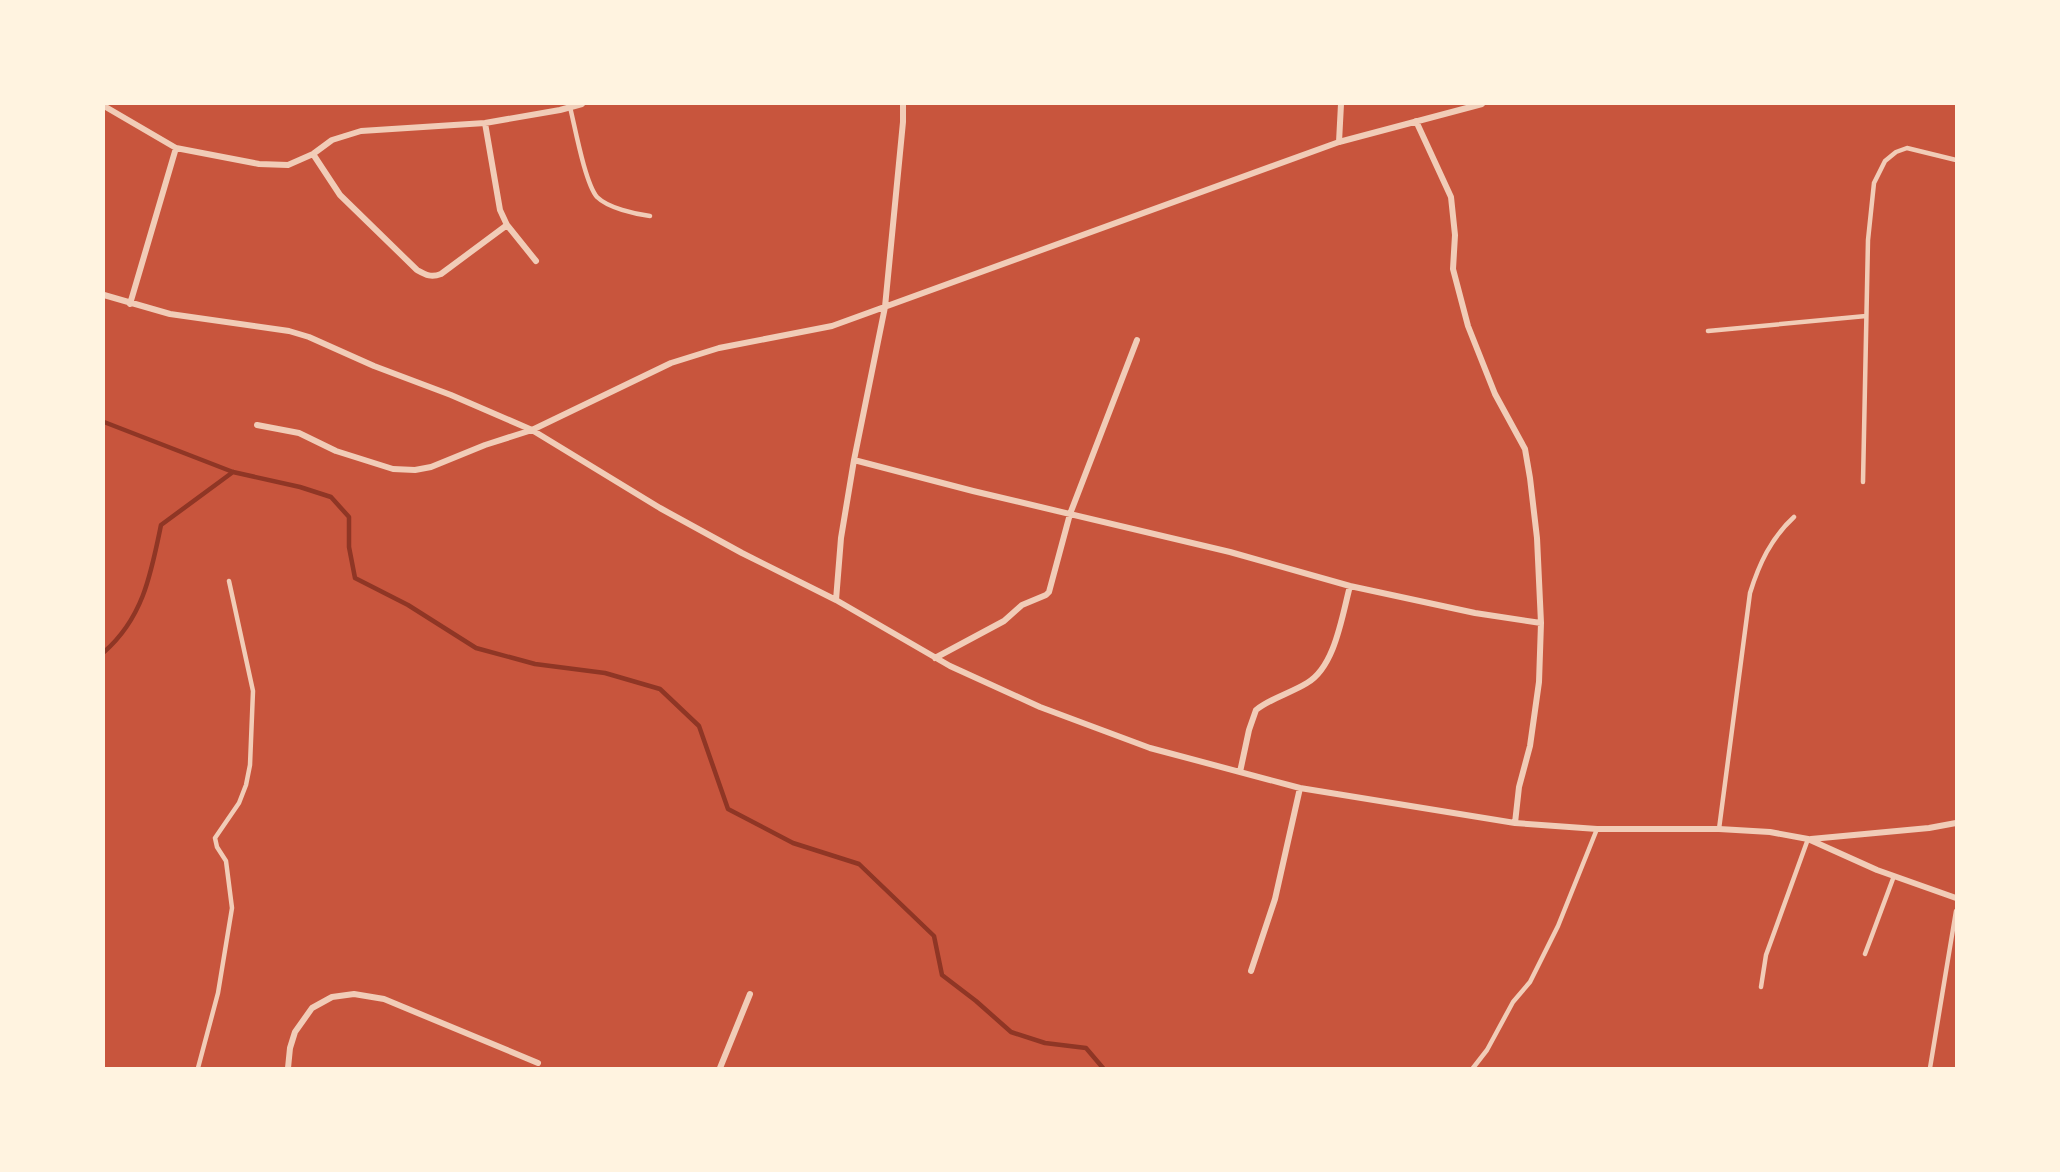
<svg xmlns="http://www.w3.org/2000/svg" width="2060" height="1172" font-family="'Source Sans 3',sans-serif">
<rect width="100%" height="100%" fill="#c8553d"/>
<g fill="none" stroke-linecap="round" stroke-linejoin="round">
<path stroke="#8f3625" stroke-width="4.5" d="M104,422L233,472L300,487L331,497L349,517V547L355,578L408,605L476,648L535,664L605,673L660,689L699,726L728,809L793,843L859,864L934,936L942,975L976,1001L1011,1032L1045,1043L1086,1048L1103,1068
M104,652C143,618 151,574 161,525L233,472"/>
<path stroke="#f1ccb7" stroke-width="4.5" d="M570,107C575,127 585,183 597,197C608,208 635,214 650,216
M1708,331L1866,316
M1863,482L1868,240L1874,183L1885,161L1896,152L1907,148L1956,160
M1719,829L1750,593C1759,564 1771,538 1794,517
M1865,954L1894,876
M1761,987L1766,955L1808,839
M198,1068L218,993L232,908L226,861L217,847L215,838L239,803L246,785L250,765L253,691L229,581
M1473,1068L1487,1050L1513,1002L1530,982L1558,926L1597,829
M1930,1068L1956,911"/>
<path stroke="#f1ccb7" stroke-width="6" d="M903,104V122L885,307L854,460L841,538L836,600L950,666L1040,707L1150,748L1300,788L1515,823L1597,829H1719L1770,832L1808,839L1877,870L1956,898
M104,106L176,148L259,164L288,165L313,154L332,140L361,131L485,123L560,110L582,104
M1416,121L1451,197L1455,235L1453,269L1468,326L1495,394L1525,449L1530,478L1537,538L1541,623L1539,682L1530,746L1519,787L1515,823
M485,123L500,210L507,225L536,261
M1339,142L1341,104
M313,154L340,195L417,270C426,275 431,278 441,274L507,225
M104,295L170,314L289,331L309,337L374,366L451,395L532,430L660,508L742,553L836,600
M130,304L176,148
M257,425L299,433L336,451L393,469L415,470L431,467L485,445L532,430L671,363L719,348L832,326L1339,142L1482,104
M854,460L973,491L1230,552L1350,586L1475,613L1541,623
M935,658L1004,621L1022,605L1046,595L1049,592L1070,514L1137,340
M1240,772L1249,730L1256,710C1271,698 1291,693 1307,683C1335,667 1342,616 1350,586
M1811,839L1929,828L1956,823
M1251,971L1275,899L1300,788
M288,1068L290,1048L295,1032L312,1008L332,997L354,994L384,999L538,1063
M720,1068L750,994"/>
</g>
<rect width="2060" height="1172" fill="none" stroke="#fff3e0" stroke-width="210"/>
</svg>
